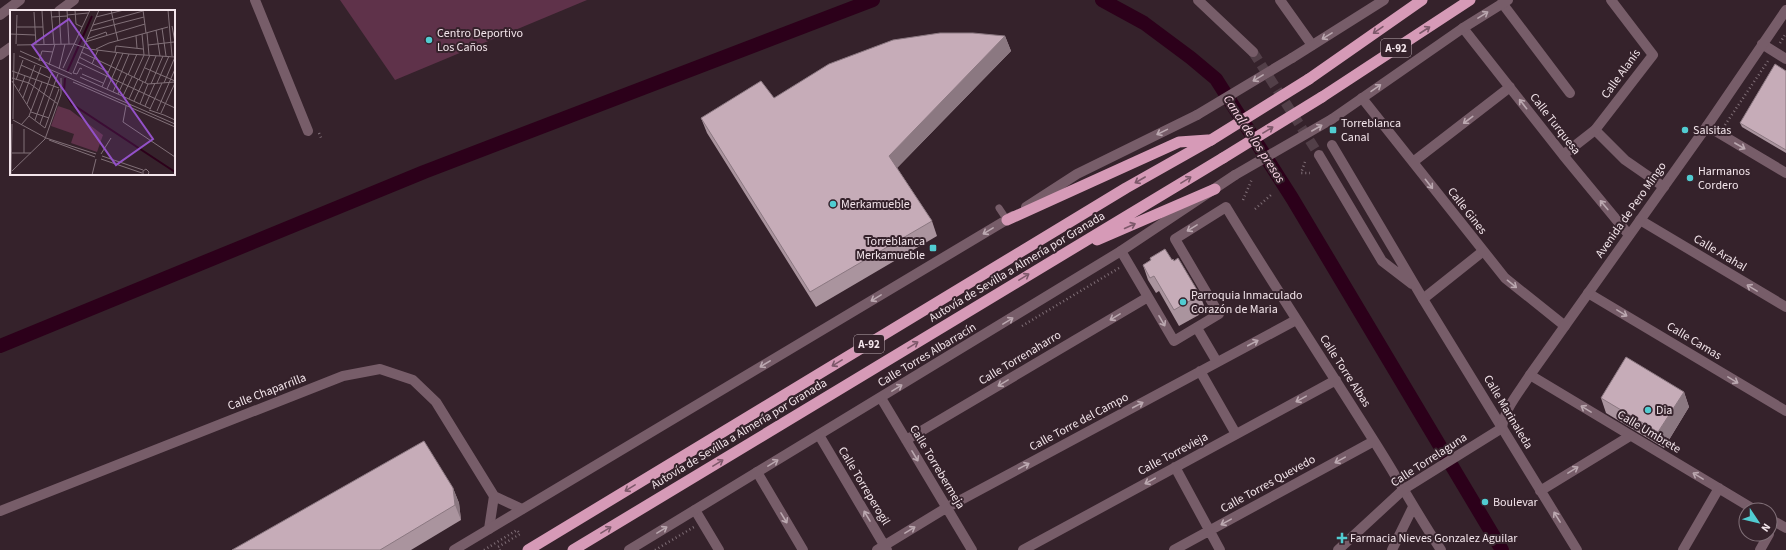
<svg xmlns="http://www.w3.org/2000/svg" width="1786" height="550" font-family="'Source Sans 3',sans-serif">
<rect width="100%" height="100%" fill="#35222b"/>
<path fill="#5f324a" d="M340,0H587L395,80Z"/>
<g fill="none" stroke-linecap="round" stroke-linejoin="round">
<path stroke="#2c001a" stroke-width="14" d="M1102,0L1144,23L1191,58L1216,79L1292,198L1502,550
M0,346L424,172L873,0"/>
<path stroke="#523f48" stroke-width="10" stroke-dasharray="10 5" stroke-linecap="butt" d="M1253,52L1319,155"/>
<path stroke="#817078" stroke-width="2.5" stroke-dasharray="1 3" stroke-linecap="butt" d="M1780,43L1786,33
M1725,125L1768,61
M319,133L322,140
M1305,162L1301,173H1310
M1243,200L1252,179
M1255,209L1271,195
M1022,326L1119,268
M1517,420V424L1522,434
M484,550L517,530L520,534L498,547L500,550
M655,550L694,527"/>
<path stroke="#775d69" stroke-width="7" d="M999,208L1007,220"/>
<path stroke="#775d69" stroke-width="10" d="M1502,3L1570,93
M1595,130L1625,160L1664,187
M1423,299L1482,252"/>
<path stroke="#775d69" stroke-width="10" d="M255,0L308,131
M1198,0L1253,52
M1280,0L1312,45
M59,11L74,0
M0,15L20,0
M1463,28L1563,155L1629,235
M1762,44L1786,59
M0,55L11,47
M1362,98L1505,278L1565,326
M1707,126L1786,173
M1332,145L1423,299L1577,550
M1319,155L1382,261L1412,284
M1563,155L1595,130L1653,55L1611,0
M1413,162L1510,87
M1640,220L1786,307
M1121,251L1174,341L1219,314L1175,239L1226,207C1274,286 1325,363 1374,441C1397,477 1417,514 1441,550
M1588,293L1786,411
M1197,328L1217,362
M1200,371L1236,434
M1530,375L1755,510
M881,398L972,550
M819,435L887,550
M906,440L1148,297
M1175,467L1220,550
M757,472L803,550
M1540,491L1630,436
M695,510L719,550
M0,511L343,376L380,369L413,380L436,402L494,496L522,509
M1770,519L1786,528
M489,529L494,496
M877,550L946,508L1296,320
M1023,550L1336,380
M1174,550L1374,441
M1392,550L1413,507
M1683,550L1719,488
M1760,550L1769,534"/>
<path stroke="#775d69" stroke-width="10" d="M1292,58L1384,0
M1332,119L1463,28L1508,0
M1026,207L1077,174L1197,115
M454,550L1013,216
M629,550L1121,251L1235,175
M1338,550L1404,489L1502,428C1504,409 1520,391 1530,375L1707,126L1786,10"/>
<path stroke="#d69ab7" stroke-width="11" d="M1309,79L1422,0
M1322,97L1470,0
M1007,220L1179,142L1208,140
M1097,240L1215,189
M528,550L1126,188L1211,140
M573,550L1223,158"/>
<path stroke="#775d69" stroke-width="10" d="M1197,115L1292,58
M1235,175L1332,119"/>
<path stroke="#d69ab7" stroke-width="11" d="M1211,140L1309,79
M1223,158L1322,97"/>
</g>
<path fill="#aa949e" d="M1005,36L1011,51L897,168L932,221L937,236L816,307L707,133L701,118L774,98Z
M1786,71V153L1742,127L1740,123Z
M1150,258L1172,260L1200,295L1206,311L1179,326L1159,291L1156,293L1148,280L1143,265L1151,260Z
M1684,392L1689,407L1664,448L1606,413L1601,398Z
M453,488L459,503L461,520L411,550H232Z"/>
<path fill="#8b7881" d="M1005,36L1011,51L894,171L889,156Z
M1684,392L1689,407L1664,448L1658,432Z
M453,488L459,503L461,520L455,505Z"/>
<path fill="#c6acb8" stroke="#8b7881" d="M940,33H973L1005,36L889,156L932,221L810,292L701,118L761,81L774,98L829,64L893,40Z
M1775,64L1786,71V150L1740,123Z
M1165,249L1172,260L1173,259L1174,261L1178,258L1200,295L1174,310L1154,276L1150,278L1143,265L1151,260L1150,258Z
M1626,357L1684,392L1658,432L1601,398Z
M424,441L453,488L455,505L380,550H232Z"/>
<defs><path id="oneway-shaft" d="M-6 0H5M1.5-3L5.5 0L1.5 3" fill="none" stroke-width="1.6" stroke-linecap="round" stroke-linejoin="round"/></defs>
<g stroke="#bba8b0">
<use href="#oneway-shaft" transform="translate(1483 15) rotate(-32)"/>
<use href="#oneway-shaft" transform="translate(1327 36) rotate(148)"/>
<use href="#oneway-shaft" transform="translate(1258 78) rotate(149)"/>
<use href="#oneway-shaft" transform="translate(1376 88) rotate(-35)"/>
<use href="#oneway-shaft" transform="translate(1523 104) rotate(-128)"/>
<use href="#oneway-shaft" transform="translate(1468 120) rotate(143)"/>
<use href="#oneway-shaft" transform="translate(1317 128) rotate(-30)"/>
<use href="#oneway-shaft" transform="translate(1162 132) rotate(154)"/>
<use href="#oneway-shaft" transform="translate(1740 146) rotate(30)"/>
<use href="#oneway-shaft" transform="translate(1429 184) rotate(52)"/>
<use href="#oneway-shaft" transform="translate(1604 205) rotate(-130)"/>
<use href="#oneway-shaft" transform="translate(1192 228) rotate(148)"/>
<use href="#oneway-shaft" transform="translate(988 231) rotate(149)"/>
<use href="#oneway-shaft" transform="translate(1512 284) rotate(39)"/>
<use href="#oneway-shaft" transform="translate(1752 288) rotate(-149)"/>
<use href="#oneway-shaft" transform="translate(876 298) rotate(149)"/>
<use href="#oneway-shaft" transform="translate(1622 313) rotate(31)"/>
<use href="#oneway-shaft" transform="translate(1115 317) rotate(149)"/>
<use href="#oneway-shaft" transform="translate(1008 321) rotate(-31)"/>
<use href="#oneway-shaft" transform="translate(1162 321) rotate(60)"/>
<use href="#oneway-shaft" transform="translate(1253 343) rotate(-28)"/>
<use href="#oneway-shaft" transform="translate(765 364) rotate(149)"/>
<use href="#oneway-shaft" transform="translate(1733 380) rotate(31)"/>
<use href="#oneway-shaft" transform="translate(1003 383) rotate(149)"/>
<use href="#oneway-shaft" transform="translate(897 388) rotate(-31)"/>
<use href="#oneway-shaft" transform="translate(1301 399) rotate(151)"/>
<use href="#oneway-shaft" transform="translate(1138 405) rotate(-28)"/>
<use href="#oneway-shaft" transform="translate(1586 409) rotate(-149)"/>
<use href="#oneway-shaft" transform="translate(915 456) rotate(59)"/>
<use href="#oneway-shaft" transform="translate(1340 460) rotate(151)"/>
<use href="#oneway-shaft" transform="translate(773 463) rotate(-31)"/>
<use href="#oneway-shaft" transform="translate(1024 466) rotate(-28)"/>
<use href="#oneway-shaft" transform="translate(1573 470) rotate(-31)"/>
<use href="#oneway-shaft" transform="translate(1698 476) rotate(-149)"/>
<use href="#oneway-shaft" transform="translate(1150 481) rotate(151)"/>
<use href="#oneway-shaft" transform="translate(867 516) rotate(-121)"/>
<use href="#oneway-shaft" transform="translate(1557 517) rotate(-122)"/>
<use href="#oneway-shaft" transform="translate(784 518) rotate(59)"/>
<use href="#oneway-shaft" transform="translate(1226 522) rotate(151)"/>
<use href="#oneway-shaft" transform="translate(662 530) rotate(-31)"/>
<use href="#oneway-shaft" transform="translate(910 530) rotate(-31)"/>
</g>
<g stroke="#7d586a">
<use href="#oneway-shaft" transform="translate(1378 30) rotate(145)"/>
<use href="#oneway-shaft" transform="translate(1425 30) rotate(-33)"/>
<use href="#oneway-shaft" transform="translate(1268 130) rotate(-31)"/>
<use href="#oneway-shaft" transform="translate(1140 180) rotate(150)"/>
<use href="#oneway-shaft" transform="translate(1186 180) rotate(-31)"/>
<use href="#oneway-shaft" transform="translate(1130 226) rotate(-24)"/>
<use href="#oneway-shaft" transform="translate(1024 277) rotate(-31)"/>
<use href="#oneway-shaft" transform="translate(913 345) rotate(-31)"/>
<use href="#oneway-shaft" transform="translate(837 363) rotate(149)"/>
<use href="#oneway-shaft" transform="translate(718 463) rotate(-31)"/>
<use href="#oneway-shaft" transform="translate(630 488) rotate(149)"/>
<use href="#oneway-shaft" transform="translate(606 530) rotate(-31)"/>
</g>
<g fill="#51ccd1" stroke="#35222b" stroke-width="1.5">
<circle cx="429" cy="40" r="4"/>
<rect x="1329" y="126" width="8" height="8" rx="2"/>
<circle cx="1685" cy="130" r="4"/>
<circle cx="1690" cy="178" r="4"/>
<circle cx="833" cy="204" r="4"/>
<rect x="929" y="244" width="8" height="8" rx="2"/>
<circle cx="1183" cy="302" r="4"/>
<circle cx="1648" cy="410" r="4"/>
<circle cx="1485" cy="502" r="4"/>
<path d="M1340 532h4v4h4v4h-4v4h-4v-4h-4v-4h4z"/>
</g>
<g text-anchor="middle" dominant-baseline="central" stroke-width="4" stroke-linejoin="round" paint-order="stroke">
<g fill="#35222b" stroke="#baaab1" stroke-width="1">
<rect x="1381" y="39" width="30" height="18" rx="3"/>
<rect x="854" y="335" width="30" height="18" rx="3"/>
</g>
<g font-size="11" font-weight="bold" fill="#f3e5eb">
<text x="1396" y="48">A-92</text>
<text x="869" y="344">A-92</text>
</g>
<g font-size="12" fill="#f3e5eb" stroke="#35222b" text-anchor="start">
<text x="437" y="33">Centro Deportivo<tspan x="437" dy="14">Los Caños</tspan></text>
<text x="1341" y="123">Torreblanca<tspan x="1341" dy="14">Canal</tspan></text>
<text x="1693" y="130">Salsitas</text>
<text x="1698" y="171">Harmanos<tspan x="1698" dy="14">Cordero</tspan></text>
<text x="841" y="204">Merkamueble</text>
<text x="925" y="241" text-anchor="end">Torreblanca<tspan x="925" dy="14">Merkamueble</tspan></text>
<text x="1191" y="295">Parroquia Inmaculado<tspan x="1191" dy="14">Corazón de Maria</tspan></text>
<text x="1656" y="410">Dia</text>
<text x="1493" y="502">Boulevar</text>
<text x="1350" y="538">Farmacia Nieves Gonzalez Aguilar</text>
</g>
<g font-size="12" fill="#f3e5eb" stroke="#35222b">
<text transform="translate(1621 74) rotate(-54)">Calle Alanís</text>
<text transform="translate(1555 124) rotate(52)">Calle Turquesa</text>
<text transform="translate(1631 210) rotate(-55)">Avenida de Pero Mingo</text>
<text transform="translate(1467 211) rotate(52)">Calle Gines</text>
<text transform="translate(1720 253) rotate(31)">Calle Arahal</text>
<text transform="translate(1017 267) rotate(-31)">Autovía de Sevilla a Almería por Granada</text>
<text transform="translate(1694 341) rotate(31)">Calle Camas</text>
<text transform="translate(927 355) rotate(-31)">Calle Torres Albarracín</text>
<text transform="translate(1020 358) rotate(-31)">Calle Torrenaharro</text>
<text transform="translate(1345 371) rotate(57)">Calle Torre Albas</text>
<text transform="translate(267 392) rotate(-21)">Calle Chaparrilla</text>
<text transform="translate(1508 412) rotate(59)">Calle Marinaleda</text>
<text transform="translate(1079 422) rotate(-28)">Calle Torre del Campo</text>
<text transform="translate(1649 432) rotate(31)">Calle Umbrete</text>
<text transform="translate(739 434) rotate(-31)">Autovía de Sevilla a Almería por Granada</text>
<text transform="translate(1173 454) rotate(-28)">Calle Torrevieja</text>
<text transform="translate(1429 460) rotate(-33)">Calle Torrelaguna</text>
<text transform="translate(937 467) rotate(59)">Calle Torrebermeja</text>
<text transform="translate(1268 484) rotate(-29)">Calle Torres Quevedo</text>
<text transform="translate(864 486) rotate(59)">Calle Torreperogil</text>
</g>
<g font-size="13" font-style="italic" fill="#fcd7e8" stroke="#35222b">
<text transform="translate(1254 139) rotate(57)">Canal de los presos</text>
</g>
</g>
<g transform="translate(10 10)">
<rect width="165" height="165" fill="#35222b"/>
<path d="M48,96L60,100L93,125L87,142L61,133L64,124L41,116Z" fill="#5f324a"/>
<path fill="none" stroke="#2c001a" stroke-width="2" d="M57,62L82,6M55,68L54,81L62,94L165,162"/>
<path fill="none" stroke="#817078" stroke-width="1" d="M41,0L44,34M49,0L51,34M57,0L59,34M65,0L66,14L72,17M101,0L108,31M133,0L136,23M158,0L162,46M32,1L34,34M24,2L26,34M57,5L78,3M42,7L57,6M86,7L114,0M83,15L133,1M162,16L165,32M7,17H33M152,18L156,46M146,20L150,46M80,21L134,7M137,23L139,45M0,24L25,25M132,24L134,45M126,26L127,38M77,29L96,22L97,25M75,32L135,14M6,34L7,5M7,35L64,34L79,39L119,44L165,47M138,35L164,32M86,39L99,33L158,17M10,41L62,64M71,42L138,74L165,72M105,42L106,36L133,39M9,46L165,114M69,47L98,62M29,51L32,41L43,42M67,52L165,98M82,54L88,40M11,55L40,68M39,55L45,34M53,58L80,0M135,58L165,71M49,59L55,34M72,59L70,58L67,64L63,63L89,0M2,61L49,78M72,64L93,73M118,65L127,44M70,67L141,99M124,67L134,45M2,68L19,73L48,94M6,70L13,50M129,70L140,45M2,71L21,101M63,72L165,117M135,73L146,46M147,73L159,46M154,73L165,47M141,74L153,46M92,77L107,42M97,79L113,43M9,81L15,66M103,82L119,44M108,84L117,64M113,86L122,67M13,88L25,55M119,89L128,69M124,91L133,72M17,94L31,57M130,94L138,74M116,96L113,112L165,147M135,96L145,73M140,99L152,73M139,100L154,105M147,101L165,59M21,102L39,108M151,103L165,73M154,105L165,110M19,106L35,118M3,109L4,43M3,110L36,128L86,144M25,110L42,62M30,114L48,64M11,115L19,106L32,72M35,118L49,79M39,130L85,147M2,143H21M14,143V119M91,144L101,128M92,146L133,160M91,149L132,163M2,161L35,129L51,84V68M1,165L2,114M82,165L86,149M133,165V161L136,159L139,162L138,165"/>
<path fill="#9351c8" fill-opacity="0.15" stroke="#9351c8" stroke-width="2" d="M59,9L143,129L106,155L22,35Z"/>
<rect width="165" height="165" fill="none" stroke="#f3e5eb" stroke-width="2"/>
</g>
<g transform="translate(1758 522) rotate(125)"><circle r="19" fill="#35222b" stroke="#817078"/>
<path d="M0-3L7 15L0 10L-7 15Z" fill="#51ccd1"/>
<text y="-6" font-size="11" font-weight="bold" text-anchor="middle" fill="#f3e5eb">N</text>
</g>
</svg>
